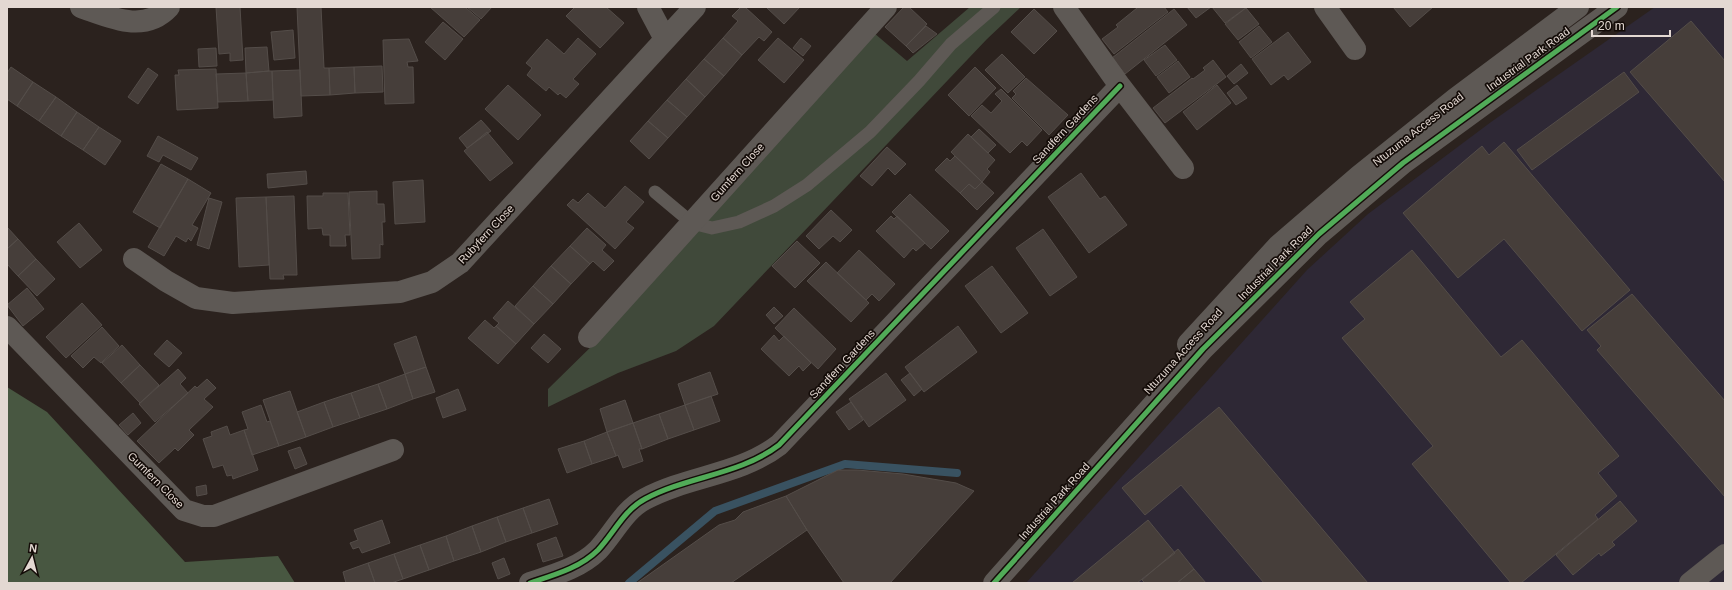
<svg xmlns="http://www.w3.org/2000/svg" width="1732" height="590" font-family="Helvetica,sans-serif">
<rect width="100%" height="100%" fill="#2b221e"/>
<path fill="#2e2835" d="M1655,7H1725V583H1026L1307,270L1368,214L1491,122Z"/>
<path fill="#40493a" d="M970,7H1021L987,39L714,326L676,351L618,373L548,407V389L603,335L874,33L907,61Z"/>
<path fill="#485741" d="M7,387L47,412L185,562L278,556L295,583H7Z"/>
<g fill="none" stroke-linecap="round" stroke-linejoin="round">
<path stroke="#395261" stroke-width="8" d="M629,583L715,511L845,464L957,473"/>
</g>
<path fill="#463e3a" stroke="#544d49" d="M216,7H240L243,60L230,61V53L219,54Z
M297,7H321L324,68H329L330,95L301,96Z
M430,7H465L480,20L464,37Z
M467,7H492L481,19Z
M575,7H606L624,23L600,48L566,16Z
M741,7H745L772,32L764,41L759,37L742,55L723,38L738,21L732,16Z
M766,7H800L784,24Z
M904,7H909L927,24L906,46L885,27Z
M1136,7H1164L1168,12L1114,54L1102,39L1118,27L1116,25L1137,8Z
M1187,7H1211L1196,18Z
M1212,7H1247L1225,23Z
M1393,7H1433L1410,27Z
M1246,8L1259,24L1238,40L1225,24Z
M1034,9L1057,31L1034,54L1011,32Z
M1174,9L1187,25L1125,74L1112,58Z
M1691,21L1725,61V182L1630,72Z
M443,22L463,39L445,60L425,42Z
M926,26L937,34L913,53L906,46Z
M1259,26L1272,42L1251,58L1239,42Z
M293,30L295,58L274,60L271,32Z
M1288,32L1311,62L1288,80L1284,75L1271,85L1252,59Z
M578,38L596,54L573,79L579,84L566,98L560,93L558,95L549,87L546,91L527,75L532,68L526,63L547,39L564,54Z
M723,38L742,55L724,76L704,59Z
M778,38L804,60L784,83L758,60Z
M801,38L811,46L803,56L793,48Z
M409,39L418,61L407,62L408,67H413L414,103L385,104L383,40Z
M1165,45L1177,60L1156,76L1144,60Z
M267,47L269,71L246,73L245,48Z
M216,48L217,66L199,67L198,49Z
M1002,54L1025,77L1008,93L985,70Z
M704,59L724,76L705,97L686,79Z
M1213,60L1226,77L1165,123L1153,108L1192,78L1193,79L1205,70L1203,68Z
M1178,61L1190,77L1169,93L1157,77Z
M1241,64L1248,73L1234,84L1227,76Z
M382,66L383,92L355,93L354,67Z
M11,67L33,82L17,106L7,99V73Z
M354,67L355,93L330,95L329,68Z
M975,67L996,88L969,116L948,95Z
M148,68L158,75L138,104L128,97Z
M216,69L218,108L177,110L175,75H179L178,70Z
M300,70L302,116L274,118L272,71Z
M269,71H272L273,100L248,101L246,73Z
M1624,72L1639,92L1532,170L1517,150Z
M246,73L248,101L218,102L216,74Z
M1026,78L1068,115L1049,135L1012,98L1016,94L1013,91Z
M686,79L705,97L687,117L667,100Z
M33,82L56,97L39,121L17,106Z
M508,85L541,115L518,140L485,109Z
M1217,85L1231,103L1197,130L1183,112Z
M1237,85L1247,98L1236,105L1227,93Z
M1001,89L1042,130L1027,146L1022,141L1010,153L971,116L982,105L991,113L1002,101L995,94Z
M56,97L77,112L61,136L39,121Z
M667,100L687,117L668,138L648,121Z
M77,112L99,127L83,150L61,136Z
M481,120L491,131L467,148L459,138Z
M648,121L668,138L649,159L630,141Z
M99,127L121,141L105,165L83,150Z
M979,129L996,145L988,153L971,137Z
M487,132L513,163L490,181L464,151Z
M968,134L995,160L987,169L990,172L982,182L951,152Z
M158,136L198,158L191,170L163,155L159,162L147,156Z
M1504,142L1630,290L1582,331L1504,239L1458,278L1403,213L1482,146L1489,155Z
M887,147L906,164L895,175L888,168L872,186L860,176Z
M955,156L982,182L975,189L969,184L960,193L935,170L947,158L950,161Z
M161,164L188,179L160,228L133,212Z
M306,171L307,184L268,188L267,174Z
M1081,173L1100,199L1105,196L1127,225L1089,253L1048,197Z
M188,179L211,193L192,225L198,228L191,241L188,238L186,242L176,236L164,256L148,247Z
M423,180L425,222L395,224L393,182Z
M982,182L994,193L977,210L960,193L969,184L975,189Z
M625,186L644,202L626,222L634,228L615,249L567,205L573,199L578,203L588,193L605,208Z
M377,191V204H384L385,222H382L383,245L380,244V258L352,259L349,192Z
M323,193H348L350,235H345L346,246H330V235H323L322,228L308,229L307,196H323Z
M910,194L949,231L931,249L892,212Z
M294,196L297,275H283L284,279H270L266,197Z
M266,197L269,265L239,267L236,198Z
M209,198L222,202L209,249L197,245Z
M831,210L852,230L840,242L833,236L819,249L806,236Z
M891,216L894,219L897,216L925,243L916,251L913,248L904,258L876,231Z
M79,223L102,250L80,268L57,242Z
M7,227L18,239L7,249Z
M587,228L606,245L602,250L614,261L604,271L593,261L590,264L570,246Z
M1043,229L1077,277L1050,296L1016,248Z
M18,239L36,259L18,276L7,264V249Z
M797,241L820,263L795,288L772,266Z
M570,246L590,264L571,284L551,266Z
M859,250L895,284L879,301L872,294L866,300L837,273Z
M1412,250L1501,357L1522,340L1619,456L1598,473L1617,496L1595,515L1598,519L1521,583H1511L1412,464L1433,446L1342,338L1365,319L1350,302Z
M36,259L55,279L37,296L18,276Z
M826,262L869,303L851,322L807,281Z
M551,266L571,284L553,304L533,286Z
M992,266L1028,313L1001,333L965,286Z
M533,286L553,304L534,324L515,306Z
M27,288L44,309L23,326L7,305Z
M1632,294L1725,401V497L1597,350L1601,346L1587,330Z
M508,301L534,324L516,344L496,326L499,323L493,318Z
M82,303L102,325L66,358L46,337Z
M774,307L783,316L774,324L766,315Z
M794,308L836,349L818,369L775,328Z
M485,320L494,328L496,326L516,344L498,364L468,338Z
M958,326L977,352L924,392L905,367Z
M102,327L119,346L101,363L94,357L83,368L71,356Z
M544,334L561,349L548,363L531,348Z
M774,335L779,341L784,336L811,363L803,371L799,366L789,376L761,349Z
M416,336L426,367L405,374L394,344Z
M167,340L182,353L169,367L154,354Z
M122,345L140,365L121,383L102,363Z
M140,365L159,385L140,403L121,383Z
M426,367L435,392L413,399L405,374Z
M178,369L186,378L180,384L188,393L155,422L139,404Z
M710,372L718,394L685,405L678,384Z
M886,373L906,400L869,427L849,399Z
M910,373L922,389L914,396L901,380Z
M405,374L413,399L387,409L378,384Z
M207,379L216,388L204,399L213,407L189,430L194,435L178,451L175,448L159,463L137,441L195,386L197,388Z
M378,384L387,409L360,418L351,393Z
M458,389L466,410L443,418L436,398Z
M290,391L306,437L279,446L263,400Z
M351,393L360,418L333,427L324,402Z
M711,396L720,421L694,430L685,405Z
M625,400L633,423L607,432L600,409Z
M324,402L333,427L306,437L297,412Z
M851,402L863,420L849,430L836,412Z
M261,405L267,422L270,421L279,446L252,455L244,430L248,429L242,412Z
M685,405L694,430L668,439L659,414Z
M1219,407L1368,583H1264L1181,485L1145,515L1122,488Z
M133,413L141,423L128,435L119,425Z
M659,414L668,439L642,449L633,423Z
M633,423L642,449H639L643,461L623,468L618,455L616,456L607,432Z
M227,426L230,435L244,430L258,470L233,479L232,475L227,476L223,465L213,468L203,439L212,436L211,432Z
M607,432L616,456L592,464L584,441Z
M584,441L592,464L567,473L558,449Z
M300,447L307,464L295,469L288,451Z
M838,470H857L903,474L956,483L974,491L890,583H844L807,530L786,496Z
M206,485L207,494L197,496L196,487Z
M786,496L807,530L731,583H637L719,525L735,520L743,512Z
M549,499L558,524L532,533L523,508Z
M1620,501L1637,521L1612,542L1615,545L1601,556L1599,553L1573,575L1556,555Z
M523,508L532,533L506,542L497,517Z
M497,517L506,542L481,552L472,526Z
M382,520L390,543L362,553L359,547L353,549L350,543L358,540L354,530Z
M1148,520L1175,553L1137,583H1072Z
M472,526L481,552L454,561L446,536Z
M446,536L454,561L429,570L420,545Z
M556,537L563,556L543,562L537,544Z
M420,545L429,570L403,579L394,554Z
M1178,549L1194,569L1177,583H1145L1142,580Z
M394,554L403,579L391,583H375L368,563Z
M504,558L510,574L498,579L492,563Z
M368,563L375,583H346L343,572Z
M1194,569L1206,583H1177Z"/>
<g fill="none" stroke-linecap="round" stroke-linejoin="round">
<path stroke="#5e5955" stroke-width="13" d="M655,192L692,223L712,228L739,222L774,206L807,185L870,132L919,81L951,44L994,7"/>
<path stroke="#5e5955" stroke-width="22" d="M81,7C110,17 144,34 169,7
M648,7L665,39
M1064,7L1120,86L1183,168
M1325,7L1355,49
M134,259L166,281L196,298L233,303L400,292L432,282L460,263L695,7
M7,327L184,510L203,516H214L393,450
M589,337L886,7
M530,583C554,575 580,568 598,550C614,533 624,510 645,499C688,476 740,475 779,445L1120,86
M1690,583L1725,555"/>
<path stroke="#5e5955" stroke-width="22" d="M1188,344L1279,245L1359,176L1455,99L1578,7
M994,583L1203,349L1319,234L1403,163L1617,7"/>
<g stroke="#140c08" stroke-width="8">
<path id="cycleway" d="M530,583C554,575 580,568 598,550C614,533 624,510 645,499C688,476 740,475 779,445L1120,86
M994,583L1203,349L1319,234L1403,163L1617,7"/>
</g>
<use href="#cycleway" stroke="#51ab58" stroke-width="5"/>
</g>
<g text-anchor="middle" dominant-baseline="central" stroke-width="3.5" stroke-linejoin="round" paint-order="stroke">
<g font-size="11" fill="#e3d8d2" stroke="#140c08">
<text transform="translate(1528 59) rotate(-36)">Industrial Park Road</text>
<text transform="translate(1065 129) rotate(-47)">Sandfern Gardens</text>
<text transform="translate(1418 129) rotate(-38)">Ntuzuma Access Road</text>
<text transform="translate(737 172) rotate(-48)">Gumfern Close</text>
<text transform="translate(486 234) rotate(-47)">Rubyfern Close</text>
<text transform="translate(1275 263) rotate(-45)">Industrial Park Road</text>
<text transform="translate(1183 351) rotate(-48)">Ntuzuma Access Road</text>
<text transform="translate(842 364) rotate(-47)">Sandfern Gardens</text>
<text transform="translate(156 480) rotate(45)">Gumfern Close</text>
<text transform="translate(1054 501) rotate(-48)">Industrial Park Road</text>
</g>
</g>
<rect width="1732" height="590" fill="none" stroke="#e3d8d2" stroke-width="16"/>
<g transform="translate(32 558) rotate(7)" stroke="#140c08" stroke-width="3" paint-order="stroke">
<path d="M0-3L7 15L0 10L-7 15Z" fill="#e3d8d2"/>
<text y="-6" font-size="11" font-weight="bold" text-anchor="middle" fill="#e3d8d2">N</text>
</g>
<path d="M1592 30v6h78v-6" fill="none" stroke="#e3d8d2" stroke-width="2"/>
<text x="1598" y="30" font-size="12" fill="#e3d8d2" stroke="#140c08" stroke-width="3" paint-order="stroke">20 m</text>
</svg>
